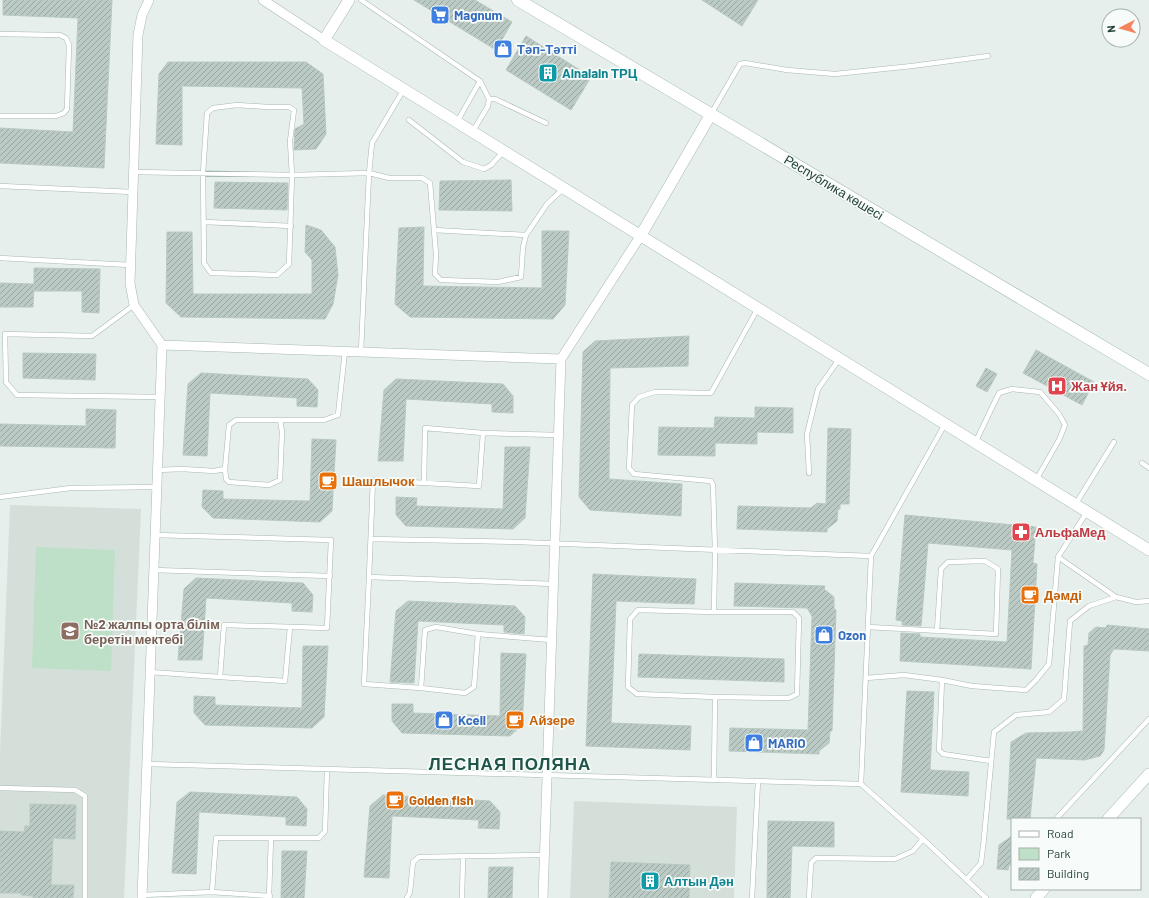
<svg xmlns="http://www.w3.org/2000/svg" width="1149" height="898" font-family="Barlow,sans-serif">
<defs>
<pattern id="building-hatch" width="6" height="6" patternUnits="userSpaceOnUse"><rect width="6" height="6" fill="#bbcac4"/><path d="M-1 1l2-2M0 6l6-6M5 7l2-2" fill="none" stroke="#98a6a0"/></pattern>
</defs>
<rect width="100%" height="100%" fill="#e6efeb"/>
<path fill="#d4dfda" d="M10,505L141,509L124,898H0V754Z
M574,801L737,807L734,898H570Z"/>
<path fill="#bfe0c8" d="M36,547L115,550L111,671L32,668Z"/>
<path fill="url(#building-hatch)" stroke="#b8c9c2" d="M3,0H112L104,168L0,163V128L73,132L78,18L3,15Z
M414,0H475L512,22L496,50Z
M702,0H758L742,26Z
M526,36L591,77L571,110L506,70Z
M168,62H306L323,74L326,134L316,149L294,150L295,129L304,124L302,88L182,86V145L156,144L159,74Z
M511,180L512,211L439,210L440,181Z
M215,182L288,183L287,210L214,208Z
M306,225L321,230L335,247L338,275L333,304L325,319L181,317L166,303L167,232H192L193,294H312V260L305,252Z
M424,227L423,286L542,288V231H569L565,305L553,319L410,317L395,304L399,228Z
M34,268L100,269L99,313L82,312V291H34Z
M0,283L34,284L33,307H0Z
M689,336L688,366L610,368L609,479L682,484L681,516L590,510L579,497L583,352L595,341Z
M1036,350L1094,382L1082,405L1023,373Z
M23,353L96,354L95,380L23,378Z
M986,368L997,374L987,392L976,386Z
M201,373L308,379L318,390L317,407L297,406V398L210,393L207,456L183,455L188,384Z
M396,379L503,384L513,396V413L492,412V404L406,399L403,461H378L384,390Z
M755,407L793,408V433L757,432V444L715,443V456L658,455L659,427L714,428L715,417L755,418Z
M86,409L116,410L115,448L0,446V424L86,426Z
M828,428L851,429L849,504H840V509H838L837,521L827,529V532L737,529L738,506L811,508L817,503L826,504Z
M312,439L336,440L332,511L320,522L213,518L202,507L203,490L223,491V499L310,501Z
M505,447H530L525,518L513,529L406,526L396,515V497L417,498L416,506L503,509Z
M905,515L1036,527L1033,563L1037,564L1031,669L900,661L901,633L920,634V637L1007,642L1012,550L928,543L921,626L902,625V621L896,620Z
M593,574L696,579L694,604L616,601L611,723L691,726L690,750L586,746Z
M196,578L303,583L313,595L312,612L292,611V603L206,598L202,660H178L184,589Z
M735,583L825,586L824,589L834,597V609L836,610L832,731H830L829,743L819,751V754L729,751L730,728L808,730L812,616L807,608L734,606Z
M408,601L515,606L525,617L524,634L504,632V625L418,621L414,683L390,682L396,611Z
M1107,625L1149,629V651L1114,649L1110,655L1104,750L1100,756L1085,760L1036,758L1030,819H1007L1011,742L1026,733L1070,732L1083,731L1084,646L1088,645L1089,633L1096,627L1106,628Z
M303,646H328L324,717L312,728L205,725L194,713V696L215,697V705L302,708Z
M501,653L526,654L522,725L510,736L402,733L392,721V704H413V713L500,716Z
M639,654L784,659V682L638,677Z
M907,691L934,692L930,770L969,772L968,796L901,792Z
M190,792L297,797L307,809L306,826L286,825V817L199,812L196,874L172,873L177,802Z
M383,795L490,801L500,812L499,829L478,828L479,820L392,816L389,878L364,877L370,806Z
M30,804L76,805L75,839L53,838L51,885H74L73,898H33V896L21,895L22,893H0V831L24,832L25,826H30Z
M768,821L834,822V847L792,846L790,898H767Z
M1012,836V865H1009L1008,870L997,869L999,845Z
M282,851H307L304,898H281Z
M611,862L690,865L689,898H609Z
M489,867H513L512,898H488Z"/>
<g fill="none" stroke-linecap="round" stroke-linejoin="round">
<g stroke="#a8b8b2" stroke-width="5.5">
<path id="service" d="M361,0L480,81L489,99L488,106L473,131
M0,34L60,35L66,38L69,45L67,109L64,113L56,116H0
M404,89L372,143L369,173L389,178H422L430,183L436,254L435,274L441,280L498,282L521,277L523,247L526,235L547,204L564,188
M489,99H495L546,123
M237,105L268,107H289L294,110L290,141L292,175L289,264L277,275L211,273L204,263L203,173L207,113L213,108Z
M711,114L740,64L745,63L787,70L835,74L912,66L988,56
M409,120L463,162L484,169L491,165L504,151
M457,122L480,81
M134,172L292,175L369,173L361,352
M0,186L133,192
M205,222L291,226
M434,230L526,235
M0,258L130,265
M134,305L92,336L5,334L6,382L17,395L160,397
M483,433L559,435
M975,443L999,393L1012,389L1040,392L1059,414L1065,425L1059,440L1036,480
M1142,463L1149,468
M225,469L226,479L229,482L269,485L280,480L282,432L280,420
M157,470L182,469L214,471L225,469L229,425L236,420H324L338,415L345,351
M809,473L807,434L818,389L840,358
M424,483L425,428L483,433L479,486L373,480L369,577L364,684L421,688L425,630L436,627L478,634L551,640
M0,497L71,488L157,487
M1075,505L1114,442
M1087,512L1058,557L1116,597L1136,602L1149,601
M371,539L518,542L871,556L945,424
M871,556L861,784L923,839L986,898
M154,570L330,576
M369,577L554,584
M638,610L714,612H793L799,618L797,694L789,698L715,697L637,694L628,687L630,619Z
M714,612L715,551L713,485L711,481L634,474L629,468L632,405L639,397L655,392L711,393L758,308
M868,627L996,634L998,569L985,561L948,562L941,569L937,631
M150,672L220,677L224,625L327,628L331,540L155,535
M220,677L285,681L290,627
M866,678L904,675L942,680L972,686L1026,690L1036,680L1049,664L1058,557
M942,680L939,750L943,754L991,761
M421,688L465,693L474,687L478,634
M147,764L861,784
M714,780L715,697
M0,788L75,790L85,796V898
M1056,819L1149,719
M966,880L981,863L984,838L994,732L1016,715L1049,712L1064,699L1070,621L1089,606L1116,597
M212,892L270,896H269L271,838
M142,895L212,892L216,838H319L325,831L327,769
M407,898L410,892L413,862L419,857L544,855
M462,898L463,857
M752,898L758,781
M809,898L811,863L816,858L895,859L913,851L923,839"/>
</g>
<g stroke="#a8b8b2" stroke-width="10">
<path id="minor" d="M263,0L324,40
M162,345L561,359
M142,898L162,345L134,305L130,283L138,35L142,15L149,0
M543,898L561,359L641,235"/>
</g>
<g stroke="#a8b8b2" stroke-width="12">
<path id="tertiary" d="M349,0L324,40L1149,550
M641,235L711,114
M1108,819L1149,774
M1036,898L1044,889"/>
</g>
<g stroke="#a4bbb3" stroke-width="13">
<path id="secondary" d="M518,0L1149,374"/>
</g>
<use href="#service" stroke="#fff" stroke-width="4.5"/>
<use href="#minor" stroke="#fff" stroke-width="9"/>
<use href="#tertiary" stroke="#fff" stroke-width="11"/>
<use href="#secondary" stroke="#fff" stroke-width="12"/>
</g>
<defs>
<g id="supermarket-square" transform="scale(1)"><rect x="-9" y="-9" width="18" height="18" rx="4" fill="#3f7fe0" stroke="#f7fbf9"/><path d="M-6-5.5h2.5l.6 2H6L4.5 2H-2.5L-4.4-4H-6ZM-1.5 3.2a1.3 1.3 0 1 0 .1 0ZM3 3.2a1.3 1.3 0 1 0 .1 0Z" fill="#fff"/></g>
<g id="shop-square" transform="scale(1)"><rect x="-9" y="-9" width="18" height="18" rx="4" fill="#3f7fe0" stroke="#f7fbf9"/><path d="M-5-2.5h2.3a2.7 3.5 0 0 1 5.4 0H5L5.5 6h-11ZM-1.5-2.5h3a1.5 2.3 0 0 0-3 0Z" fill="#fff"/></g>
<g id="building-square" transform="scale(1)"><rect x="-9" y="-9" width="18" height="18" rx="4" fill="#0f9aa8" stroke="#f7fbf9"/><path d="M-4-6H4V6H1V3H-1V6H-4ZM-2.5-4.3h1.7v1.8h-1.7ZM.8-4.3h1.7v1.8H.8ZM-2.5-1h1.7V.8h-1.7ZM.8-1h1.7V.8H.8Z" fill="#fff"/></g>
<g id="hospital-square" transform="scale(1)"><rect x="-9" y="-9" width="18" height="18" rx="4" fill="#e0444e" stroke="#f7fbf9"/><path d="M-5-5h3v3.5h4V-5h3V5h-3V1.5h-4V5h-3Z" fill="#fff"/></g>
<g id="cafe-square" transform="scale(1)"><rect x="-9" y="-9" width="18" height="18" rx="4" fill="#e8710a" stroke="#f7fbf9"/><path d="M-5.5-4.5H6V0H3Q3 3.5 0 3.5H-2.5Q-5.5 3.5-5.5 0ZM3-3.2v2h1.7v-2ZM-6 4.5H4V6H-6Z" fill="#fff"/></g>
<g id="pharmacy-square" transform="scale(1)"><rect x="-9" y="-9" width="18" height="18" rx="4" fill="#e0444e" stroke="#f7fbf9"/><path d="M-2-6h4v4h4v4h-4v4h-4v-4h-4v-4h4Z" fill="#fff"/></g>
<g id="school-square" transform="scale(1)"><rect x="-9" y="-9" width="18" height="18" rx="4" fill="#8d6e63" stroke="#f7fbf9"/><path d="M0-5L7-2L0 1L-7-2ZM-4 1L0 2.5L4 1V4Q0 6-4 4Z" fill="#fff"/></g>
</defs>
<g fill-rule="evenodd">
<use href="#supermarket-square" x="440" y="15"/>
<use href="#shop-square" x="503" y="49"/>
<use href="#building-square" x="548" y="73"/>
<use href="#hospital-square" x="1057" y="386"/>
<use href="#cafe-square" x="328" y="481"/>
<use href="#pharmacy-square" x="1021" y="532"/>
<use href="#cafe-square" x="1030" y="595"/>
<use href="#school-square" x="70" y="631"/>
<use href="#shop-square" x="824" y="635"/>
<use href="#shop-square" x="444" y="720"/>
<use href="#cafe-square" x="515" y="720"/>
<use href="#shop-square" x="754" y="743"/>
<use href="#cafe-square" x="395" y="800"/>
<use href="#building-square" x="650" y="881"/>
</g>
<g text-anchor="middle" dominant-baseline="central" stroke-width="3.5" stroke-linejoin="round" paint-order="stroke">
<g font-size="13" font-weight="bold" fill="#366cbe" stroke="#f7fbf9" text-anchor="start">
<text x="454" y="15">Magnum</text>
<text x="517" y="49">Тәп-Тәтті</text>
<text x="838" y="635">Ozon</text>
<text x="458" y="720">Kcell</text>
<text x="768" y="743">MARIO</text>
</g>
<g font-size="13" font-weight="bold" fill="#0d838f" stroke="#f7fbf9" text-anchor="start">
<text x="562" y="73">Ainalain ТРЦ</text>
<text x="664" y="881">Алтын Дән</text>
</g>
<g font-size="13" fill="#24423a" stroke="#f7fbf9">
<text transform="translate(834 187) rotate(31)">Республика көшесі</text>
</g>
<g font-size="13" font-weight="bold" fill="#be3a42" stroke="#f7fbf9" text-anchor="start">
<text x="1071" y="386">Жан Ұйя.</text>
<text x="1035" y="532">АльфаМед</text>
</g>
<g font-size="13" font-weight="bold" fill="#c56008" stroke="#f7fbf9" text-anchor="start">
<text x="342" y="481">Шашлычок</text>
<text x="1044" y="595">Дәмді</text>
<text x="529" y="720">Айзере</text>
<text x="409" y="800">Golden fish</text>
</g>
<g font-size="13" font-weight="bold" fill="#785e54" stroke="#f7fbf9" text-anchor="start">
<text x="84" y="624">№2 жалпы орта білім<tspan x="84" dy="15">беретін мектебі</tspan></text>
</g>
<g font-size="17" font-weight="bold" letter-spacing="1" fill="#1f5548" stroke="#f7fbf9">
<text x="510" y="763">ЛЕСНАЯ ПОЛЯНА</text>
</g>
</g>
<rect x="1011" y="818" width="130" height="72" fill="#f7fbf9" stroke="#a3b1ad"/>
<rect x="1019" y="831" width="20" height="6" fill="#ffffff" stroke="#a3b1ad"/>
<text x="1047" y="838" font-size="12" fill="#24423a">Road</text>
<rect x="1019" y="848" width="20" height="12" fill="#bfe0c8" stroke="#a3b1ad"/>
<text x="1047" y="858" font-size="12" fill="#24423a">Park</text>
<rect x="1019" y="868" width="20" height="12" fill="url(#building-hatch)" stroke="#a3b1ad"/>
<text x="1047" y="878" font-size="12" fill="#24423a">Building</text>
<g transform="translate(1121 28) rotate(264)"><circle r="19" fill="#f7fbf9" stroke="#a3b1ad"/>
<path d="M0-3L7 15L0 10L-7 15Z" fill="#f4845f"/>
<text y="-6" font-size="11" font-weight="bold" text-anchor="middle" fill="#24423a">N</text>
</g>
</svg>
